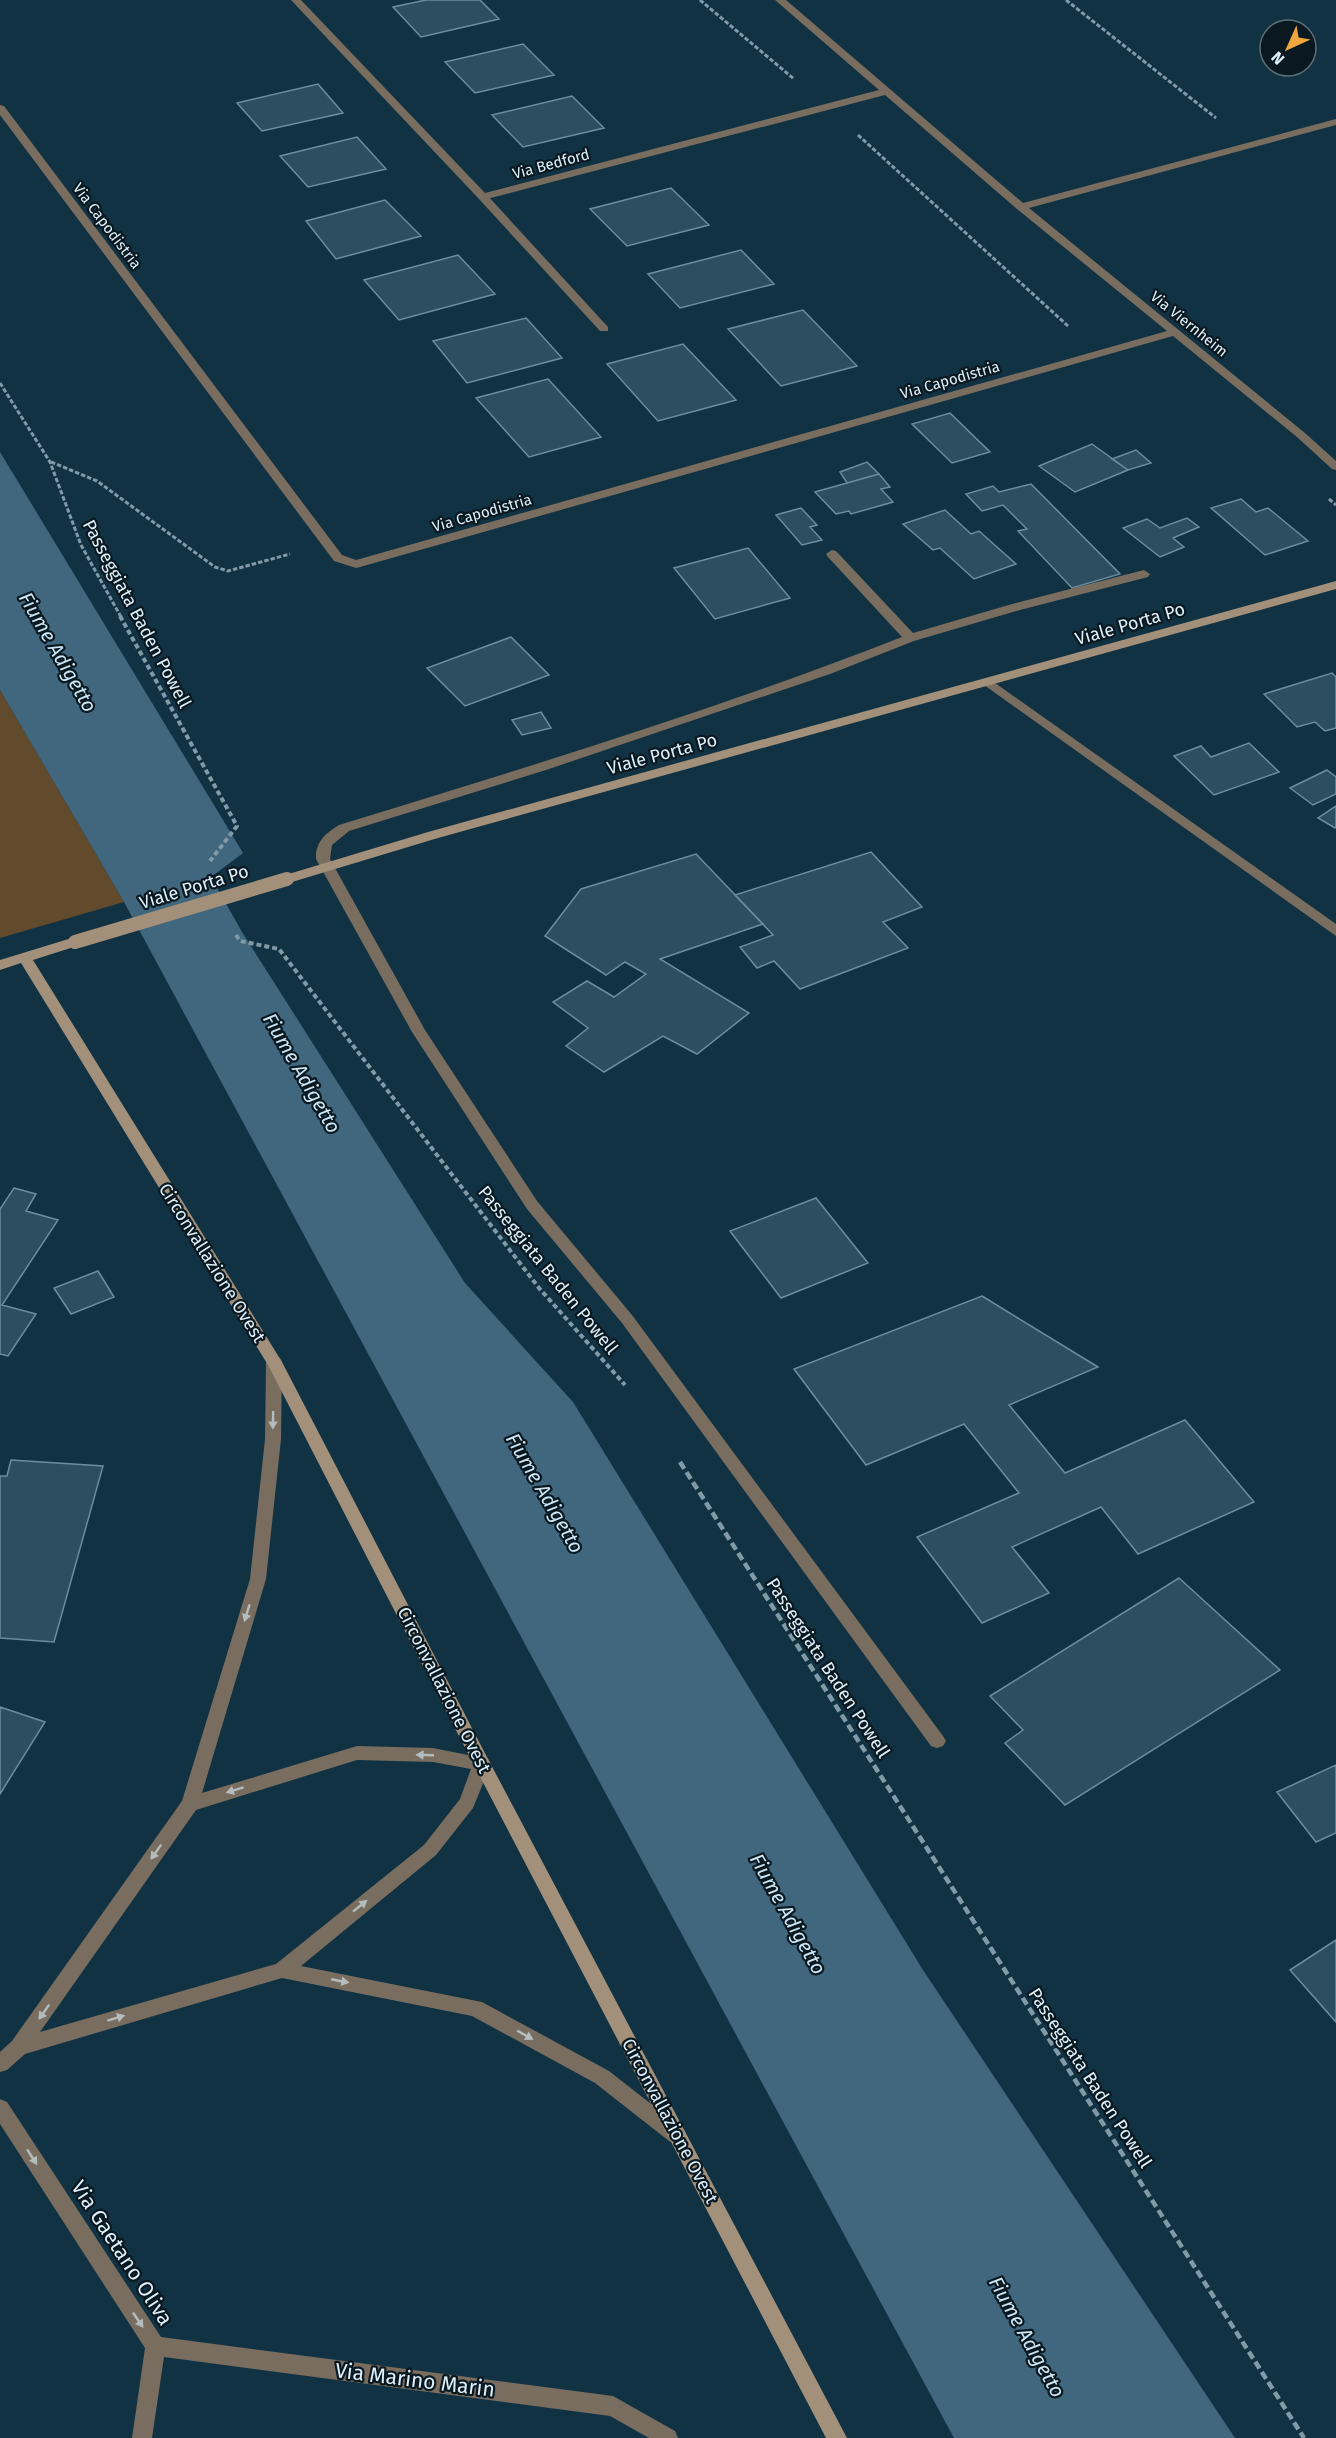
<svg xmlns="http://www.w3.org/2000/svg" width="1336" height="2438" font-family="'Fira Sans',sans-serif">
<rect width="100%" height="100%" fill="#113243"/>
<path fill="#624b2c" d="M0,690L124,902L0,938Z"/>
<path fill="#40677d" d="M0,452L243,853L211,877L242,932L465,1283L573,1402L923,1970L1235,2438H954L124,902L0,690Z"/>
<path fill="#2d4e60" stroke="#6a8da0" stroke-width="1.5" d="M426,0H480L499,19L421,37L393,7Z
M523,44L554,75L475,93L445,62Z
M318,84L343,113L262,131L237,103Z
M572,96L604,128L523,147L492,115Z
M357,137L386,169L308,187L280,156Z
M671,188L709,225L627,246L590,209Z
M385,200L421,236L336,259L306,221Z
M741,250L774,284L680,308L648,274Z
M458,255L495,294L399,320L364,280Z
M803,310L857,366L781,386L728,329Z
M526,318L562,358L467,383L433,341Z
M683,344L736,400L658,421L607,364Z
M548,379L601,437L529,457L476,398Z
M950,413L990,452L952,463L912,424Z
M1092,444L1128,470L1075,492L1039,466Z
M1136,450L1151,463L1128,470L1112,459Z
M867,462L879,474L847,483L840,472Z
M879,474L890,487L881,489L893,502L851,514L849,511L836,514L815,492Z
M1031,484L1120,574L1072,588L1018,531L1027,529L1003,505L982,511L966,494L993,486L999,492Z
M1241,499L1256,512L1268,508L1308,541L1265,555L1211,508Z
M801,508L817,525L810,527L822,540L802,545L776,515Z
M945,510L971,534L979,531L1016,564L974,579L940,548L933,550L903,524Z
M1187,518L1199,527L1173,538L1184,547L1160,557L1123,528L1147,519L1160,528Z
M748,548L790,598L715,619L674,568Z
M511,637L549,675L465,706L427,668Z
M1332,673L1336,677V728L1325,731L1315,722L1297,727L1264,694Z
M541,712L551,728L522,735L512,720Z
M1249,743L1279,772L1214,795L1174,756L1201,746L1211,757Z
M1327,770L1336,777V794L1313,805L1290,788Z
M1336,806V827L1335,828L1318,818Z
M871,852L922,907L883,922L908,948L800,989L774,961L757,968L740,947L773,935L735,895Z
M696,854L763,924L660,959L749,1013L697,1054L663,1036L604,1072L566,1046L588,1028L553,1002L587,981L614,997L646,974L625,962L606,975L545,936L581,889Z
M14,1188L36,1194L26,1211L58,1220L2,1305L36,1314L8,1356L0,1354V1209Z
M816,1198L868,1263L781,1298L730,1231Z
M98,1271L114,1297L71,1314L54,1288Z
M982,1296L1098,1367L1009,1405L1065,1473L1185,1420L1254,1502L1138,1554L1101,1507L1012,1547L1049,1593L982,1623L917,1537L1019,1493L964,1424L866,1465L794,1369Z
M11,1460L103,1466L54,1642L0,1638V1476H7Z
M1179,1578L1280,1670L1065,1805L1005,1743L1023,1730L990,1696Z
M0,1707L45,1722L0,1794Z
M1336,1765V1833L1316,1842L1277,1792Z
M1336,1940V2022L1290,1970Z"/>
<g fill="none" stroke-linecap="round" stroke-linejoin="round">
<path stroke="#819aa7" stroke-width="3" stroke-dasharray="4.5 2" stroke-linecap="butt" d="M700,0L794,79
M1066,0L1216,118
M858,135L1068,326
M0,383L50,462L81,545L121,617
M51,462L97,481L215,567L228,571L290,554
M1329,499L1336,505"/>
<path stroke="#819aa7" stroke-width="4" stroke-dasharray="5 3" stroke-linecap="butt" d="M120,616L237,826L210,861
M236,935L240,941L279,949L539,1288L625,1385"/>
<path stroke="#819aa7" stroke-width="4.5" stroke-dasharray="8 4" stroke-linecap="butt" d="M680,1462L1304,2438"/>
<path fill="#786d5f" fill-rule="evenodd" d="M483,194L487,195L608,327V331H600L479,199V195Z
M988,678L1336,924V936L984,685L982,682L984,679Z"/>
<path fill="#786d5f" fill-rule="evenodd" d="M291,0H301L485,193L879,90L775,0H786L1023,203L1336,119V125L1029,208L1305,433L1336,461V470L1332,469L1297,437L1173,336L360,567L356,568L334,561L0,115V105L4,106L342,555L356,560L1167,331L1017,209L885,95L483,200L479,199Z
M832,550L836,551L913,633L1012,604L1140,571L1144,570L1150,574L1148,577L1020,610L914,641L830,674L546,770L349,831L332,845L330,859L425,1030L537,1201L632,1315L943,1736L946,1741L943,1746L937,1748L931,1746L622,1323L527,1209L412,1032L316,859C315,842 326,833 339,825C528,767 718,709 902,637L828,557L826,554Z
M274,1356L280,1358L282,1362L281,1439L266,1579L202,1793L357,1746L433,1748L488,1759L491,1764L473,1808L436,1855L301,1966L482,2002L609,2071L683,2129L686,2135L683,2141L676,2144L669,2141L595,2083L472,2016L282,1978L25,2054L7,2070L0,2072V2052L12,2041L182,1801L250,1579L265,1439L266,1362L268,1358ZM357,1760L433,1762L471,1769L460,1799L424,1845L276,1964L40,2032L196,1810Z
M0,2099L7,2102L161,2337L613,2396L675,2431L678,2438H649L610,2416L164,2357L152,2438H132L145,2348L0,2124Z"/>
<path fill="#a2907a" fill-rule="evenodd" d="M1336,581V589L438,838L292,882H282L280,879L282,876L428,832Z
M75,937L82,942L80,945L33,960L282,1362L488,1759L847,2438H826L476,1769L268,1365L21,963L0,970V960Z"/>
<path stroke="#a2907a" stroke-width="14" d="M75,942L287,879"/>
</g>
<defs><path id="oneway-solid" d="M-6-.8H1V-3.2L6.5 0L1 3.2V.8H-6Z" transform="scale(1.5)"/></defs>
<g fill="#b5bcbd">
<use href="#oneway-solid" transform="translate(273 1420) rotate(91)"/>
<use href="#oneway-solid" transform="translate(247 1613) rotate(107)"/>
<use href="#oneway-solid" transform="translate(425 1755) rotate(-178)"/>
<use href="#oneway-solid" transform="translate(235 1790) rotate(163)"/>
<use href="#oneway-solid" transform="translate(156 1852) rotate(125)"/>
<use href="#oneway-solid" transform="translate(360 1906) rotate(-39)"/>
<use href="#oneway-solid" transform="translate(340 1981) rotate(11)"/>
<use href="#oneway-solid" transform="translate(44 2012) rotate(125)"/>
<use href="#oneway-solid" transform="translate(116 2018) rotate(-17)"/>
<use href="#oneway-solid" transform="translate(525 2035) rotate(29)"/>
<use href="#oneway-solid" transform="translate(32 2157) rotate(57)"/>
<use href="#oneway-solid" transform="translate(138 2320) rotate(56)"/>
</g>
<g text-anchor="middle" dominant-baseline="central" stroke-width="4.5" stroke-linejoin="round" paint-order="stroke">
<g font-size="15" fill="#def0fb" stroke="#0a1820">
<text transform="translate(551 164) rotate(-15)">Via Bedford</text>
<text transform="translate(107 226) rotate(53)">Via Capodistria</text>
<text transform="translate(1189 324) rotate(39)">Via Viernheim</text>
<text transform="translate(950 380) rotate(-16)">Via Capodistria</text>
<text transform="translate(482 513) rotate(-16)">Via Capodistria</text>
</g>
<g font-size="18" fill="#def0fb" stroke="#0a1820">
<text transform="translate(137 614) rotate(62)">Passeggiata Baden Powell</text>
<text transform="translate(1130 624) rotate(-16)">Viale Porta Po</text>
<text transform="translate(662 754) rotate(-15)">Viale Porta Po</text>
<text transform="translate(194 887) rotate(-17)">Viale Porta Po</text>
<text transform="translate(212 1263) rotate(58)">Circonvallazione Ovest</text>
<text transform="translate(548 1270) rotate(51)">Passeggiata Baden Powell</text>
<text transform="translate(828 1668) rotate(57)">Passeggiata Baden Powell</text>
<text transform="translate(444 1690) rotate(63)">Circonvallazione Ovest</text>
<text transform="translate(1090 2078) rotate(57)">Passeggiata Baden Powell</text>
<text transform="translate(670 2121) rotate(62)">Circonvallazione Ovest</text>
</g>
<g font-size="20" font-style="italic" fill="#cce6f5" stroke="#0a1820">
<text transform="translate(58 652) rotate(60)">Fiume Adigetto</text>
<text transform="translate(302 1073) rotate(60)">Fiume Adigetto</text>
<text transform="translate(545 1493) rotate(60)">Fiume Adigetto</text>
<text transform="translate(788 1914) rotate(61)">Fiume Adigetto</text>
<text transform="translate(1027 2337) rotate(61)">Fiume Adigetto</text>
</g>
<g font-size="21" fill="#def0fb" stroke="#0a1820">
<text transform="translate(122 2253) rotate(57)">Via Gaetano Oliva</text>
<text transform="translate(415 2380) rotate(7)">Via Marino Marin</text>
</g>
</g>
<g transform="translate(1288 48) rotate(225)"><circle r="28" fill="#0a1820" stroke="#5f6e78" stroke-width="1.5"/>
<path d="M0-4.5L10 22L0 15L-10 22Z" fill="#efa73d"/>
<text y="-9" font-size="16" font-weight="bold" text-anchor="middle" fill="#def0fb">N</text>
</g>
</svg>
